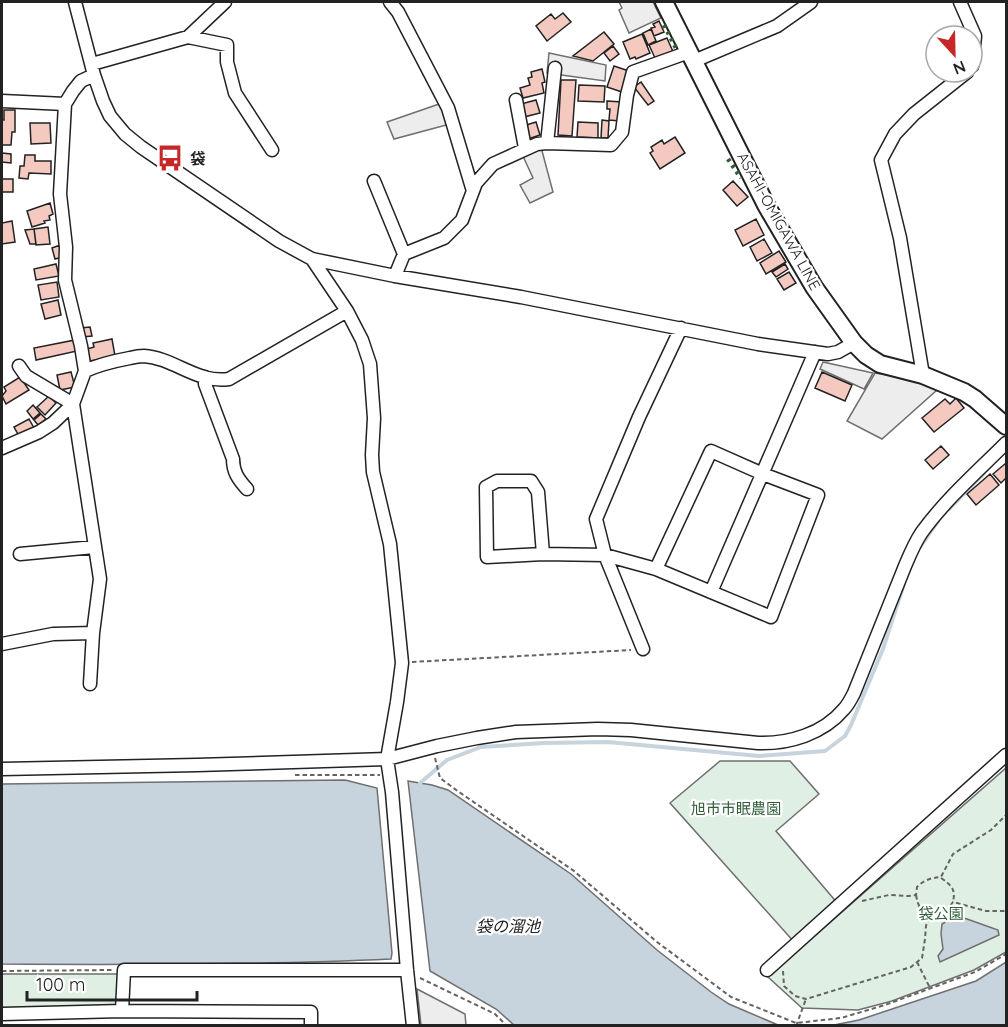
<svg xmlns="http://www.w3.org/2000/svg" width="1008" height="1027" font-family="Quicksand,'Noto Sans JP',sans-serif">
<rect width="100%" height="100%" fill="#fff"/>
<path fill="#e0efe3" stroke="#6f6f6f" stroke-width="1.5" d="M720,761H790L819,794L776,831L839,905L795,943L670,803Z
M1006,768V952L974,970L892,1001L858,1010L802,1008L768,977Z
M2,974H119L118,1007L2,1010Z"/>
<path fill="#ededed" stroke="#6f6f6f" stroke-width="1.5" d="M619,2H653L661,18L629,33L619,10L622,8Z
M549,53L606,65L605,81L547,73Z
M442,103L450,124L394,139L387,122Z
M541,147L553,192L530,203L520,185L533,178L522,154Z
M823,362L873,373L864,389L820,369Z
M875,373L906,378L937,390L882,439L847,421Z
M417,989L465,1014L466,1025H421Z"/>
<path fill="#c7d3dd" stroke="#6f6f6f" stroke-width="1.5" d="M345,780L377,788L392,953L391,959C261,965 131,965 2,964V784Z
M408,781L432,785L448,790L571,874L657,950L711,992L729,1004L778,1025H514L496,1009L430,971Z
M956,916L967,919L998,930L999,935L940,962L938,956L943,949L941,934L942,924Z
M1006,962V1025H834L859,1020L976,981Z"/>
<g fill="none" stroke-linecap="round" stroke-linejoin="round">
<path stroke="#c7d3dd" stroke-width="4" d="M949,509L984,473
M920,547L938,521
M420,783L447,760L481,747L544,743L608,742L759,756L825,751L845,736L851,725L883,649L904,584"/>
</g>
<path fill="#f3c9c0" stroke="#222" stroke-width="1.5" d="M563,13L571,22L547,41L536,26L551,14L555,19Z
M659,21L664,32L654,36L651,28L655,27L653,24Z
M651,29L656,41L648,45L643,33Z
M604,32L614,44L593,61L573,56Z
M642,34L650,53L636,59L635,57L630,59L623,42Z
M667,38L674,54L655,58L649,45Z
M613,46L619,54L610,61L604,53Z
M614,66L629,71L622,92L607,87Z
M542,69L545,82L542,83L544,93L523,98L520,88L530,85L528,78L532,77L531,72Z
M561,80H576L572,136L558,135Z
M641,82L654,101L648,105L634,87Z
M579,85L605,86L604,102L578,101Z
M536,100L540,113L524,117L521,104Z
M607,101L622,102L620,121L609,120L610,109H607Z
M4,110H15V132H12L11,145H2V120H4Z
M602,120L609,121L608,138H601Z
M536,122L540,135L528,139L523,126Z
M578,122L598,123V138L577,137Z
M30,123H50L51,143L31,144Z
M675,137L685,153L660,169L650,153L653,151L651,147L662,140L664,144Z
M2,153L11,154V163L2,162Z
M25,155H35V161H51V174L29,173L28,179L19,178L20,166H24Z
M2,179H13V192H2Z
M733,181L748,197L737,206L723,190Z
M50,203L53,214L49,216L50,220L44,221L45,223L32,227L27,211Z
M756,219L764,235L743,246L735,230Z
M12,221L15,242L2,244V223Z
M48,227L50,244L36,245L34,229Z
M34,229L36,244H30L25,230Z
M764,239L772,253L757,261L750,247Z
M60,245L63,257L55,259L52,248Z
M779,251L786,262L766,274L760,263Z
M56,264L59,276L36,280L34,269Z
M785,264L788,269L776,277L772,272Z
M789,272L796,283L784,290L777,279Z
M57,282L59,297L41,300L38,285Z
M58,300L61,315L45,319L41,304Z
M90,327L92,336L82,337L80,328Z
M112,339L115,356L90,361L87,349L94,347L93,343Z
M75,340L77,351L36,360L34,348Z
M71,372L75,387L60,390L57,375Z
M822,372L852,385L845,401L815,388Z
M20,377L29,390L6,404L2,396L6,391L4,387Z
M49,396L56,403L45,415L37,407Z
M956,398L964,408L934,432L922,418L945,399L950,404Z
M33,405L40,413L33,419L27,411Z
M41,414L46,419L38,425L34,420Z
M29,419L34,428L19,436L14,427Z
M941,446L949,455L933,469L925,460Z
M1006,463V478L1001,483L993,474Z
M990,474L999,485L976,505L967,494Z"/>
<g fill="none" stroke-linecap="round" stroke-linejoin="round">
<g stroke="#222" stroke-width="15">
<path id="minor" d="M75,2L94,75L103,101L110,116L125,134L141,147L279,241L312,259L395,276L521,297L758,344L828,354L838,352L854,343
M390,2L398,12L448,108L473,191
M960,2L975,36L972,66
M188,37L225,2
M694,61L777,26L811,2
M92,64L188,37L227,45V62L235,93L272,150
M516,100L525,148
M2,101L65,104
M547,143L555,68
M374,181L404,254
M312,259L347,311L362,340L370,364L374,418L372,455L373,472L390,544L402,663L397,702L387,759L392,792L407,970L413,1026
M395,276L404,254L444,238L462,220L476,183L493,164L537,144L547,143L611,145L622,132L627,95L633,72L689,52
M19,366L26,376L73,404
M85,371C100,364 114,361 130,358C134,357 139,356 144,356C174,358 198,384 229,379L347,311
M923,375L900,238L881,160L895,134L914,114L967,72
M205,377V384L233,459C233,472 238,479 247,489
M2,448L39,432L53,423L73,404
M20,554L94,547
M543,554L538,492L531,481H497L486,487L487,557L543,554L605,555L656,569L771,617L818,495L763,474L711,451L656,569
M711,592L815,352
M93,633L100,579L73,404L85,371L81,346L65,280L66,247L60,194L65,104L73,91L81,81L94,75
M2,644L53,634L93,633L90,684
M643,649L605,555L596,519L639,417L681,328
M2,769L197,765L387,759L437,746L477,738L516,732L598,729L631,730L758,743C789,744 823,734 844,709C848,705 851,699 854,693L905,566C910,554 915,542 922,532C946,499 978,471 1006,443
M767,970L1006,755
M122,1011L124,970H407
M2,1014L122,1011L311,1012V1026"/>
</g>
<g stroke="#222" stroke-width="20">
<path id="major" d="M664,2L766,205L814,287L854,343L866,355L880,364L923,375L964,392L975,399L1006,426"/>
</g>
<path stroke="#646464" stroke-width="2" stroke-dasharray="4.5 3" stroke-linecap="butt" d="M412,662L631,650
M435,758L440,778L459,792L574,871L657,942L731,997L796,1023L841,1018L885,1005L975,972L1006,954
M295,775H380
M941,878C951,885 956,889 953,902
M916,895C918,905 920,911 929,916
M862,901L889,895L908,896L916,895L917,887C924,880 930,878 941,877L953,854L991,830L1006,815
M917,962L930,988
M2,971L112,970
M783,971L784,986L795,996L806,999L911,967L922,958L925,939L926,926L929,916L948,909L953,902L986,911H1006
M420,978L495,1014L507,1026
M796,1026L806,999"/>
<use href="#minor" stroke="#fff" stroke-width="12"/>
<use href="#major" stroke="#fff" stroke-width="16"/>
<path stroke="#2f5e38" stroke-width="4.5" stroke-dasharray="3 4.5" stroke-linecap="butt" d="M664,25L677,50
M728,159L741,178"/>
</g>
<defs>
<g id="bus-bare" transform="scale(2.07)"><path d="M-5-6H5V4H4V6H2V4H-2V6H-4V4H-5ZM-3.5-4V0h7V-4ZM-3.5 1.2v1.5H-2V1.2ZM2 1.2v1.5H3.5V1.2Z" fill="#c62828" stroke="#fff" stroke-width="2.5" paint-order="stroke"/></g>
</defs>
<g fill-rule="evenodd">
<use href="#bus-bare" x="170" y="158"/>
</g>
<g text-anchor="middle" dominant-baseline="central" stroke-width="4.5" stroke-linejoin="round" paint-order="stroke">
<g font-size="15" font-weight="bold" fill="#222" stroke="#fff" text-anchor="start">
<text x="190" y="158">袋</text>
</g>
<g font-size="15" fill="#222" stroke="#fff">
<text transform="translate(779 221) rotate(61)">ASAHI-OMIGAWA LINE</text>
</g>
<g font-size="15" fill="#2f5e38" stroke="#fff">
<text x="736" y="808">旭市市眠農園</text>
<text x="941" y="913">袋公園</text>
</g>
<g font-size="16" font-style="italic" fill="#222" stroke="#fff">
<text x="508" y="926">袋の溜池</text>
</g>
</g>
<rect width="1008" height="1027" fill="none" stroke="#222222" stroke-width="6"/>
<g transform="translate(954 54) rotate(158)"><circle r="28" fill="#ffffff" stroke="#a7a7a7" stroke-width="1.5"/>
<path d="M0-4.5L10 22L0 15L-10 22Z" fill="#c62828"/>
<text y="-9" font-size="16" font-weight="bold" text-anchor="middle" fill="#222222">N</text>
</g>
<path d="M27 991v9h170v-9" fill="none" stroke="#222222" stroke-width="3"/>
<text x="36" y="991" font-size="18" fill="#222222" stroke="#ffffff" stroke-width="4.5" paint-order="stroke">100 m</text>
</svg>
